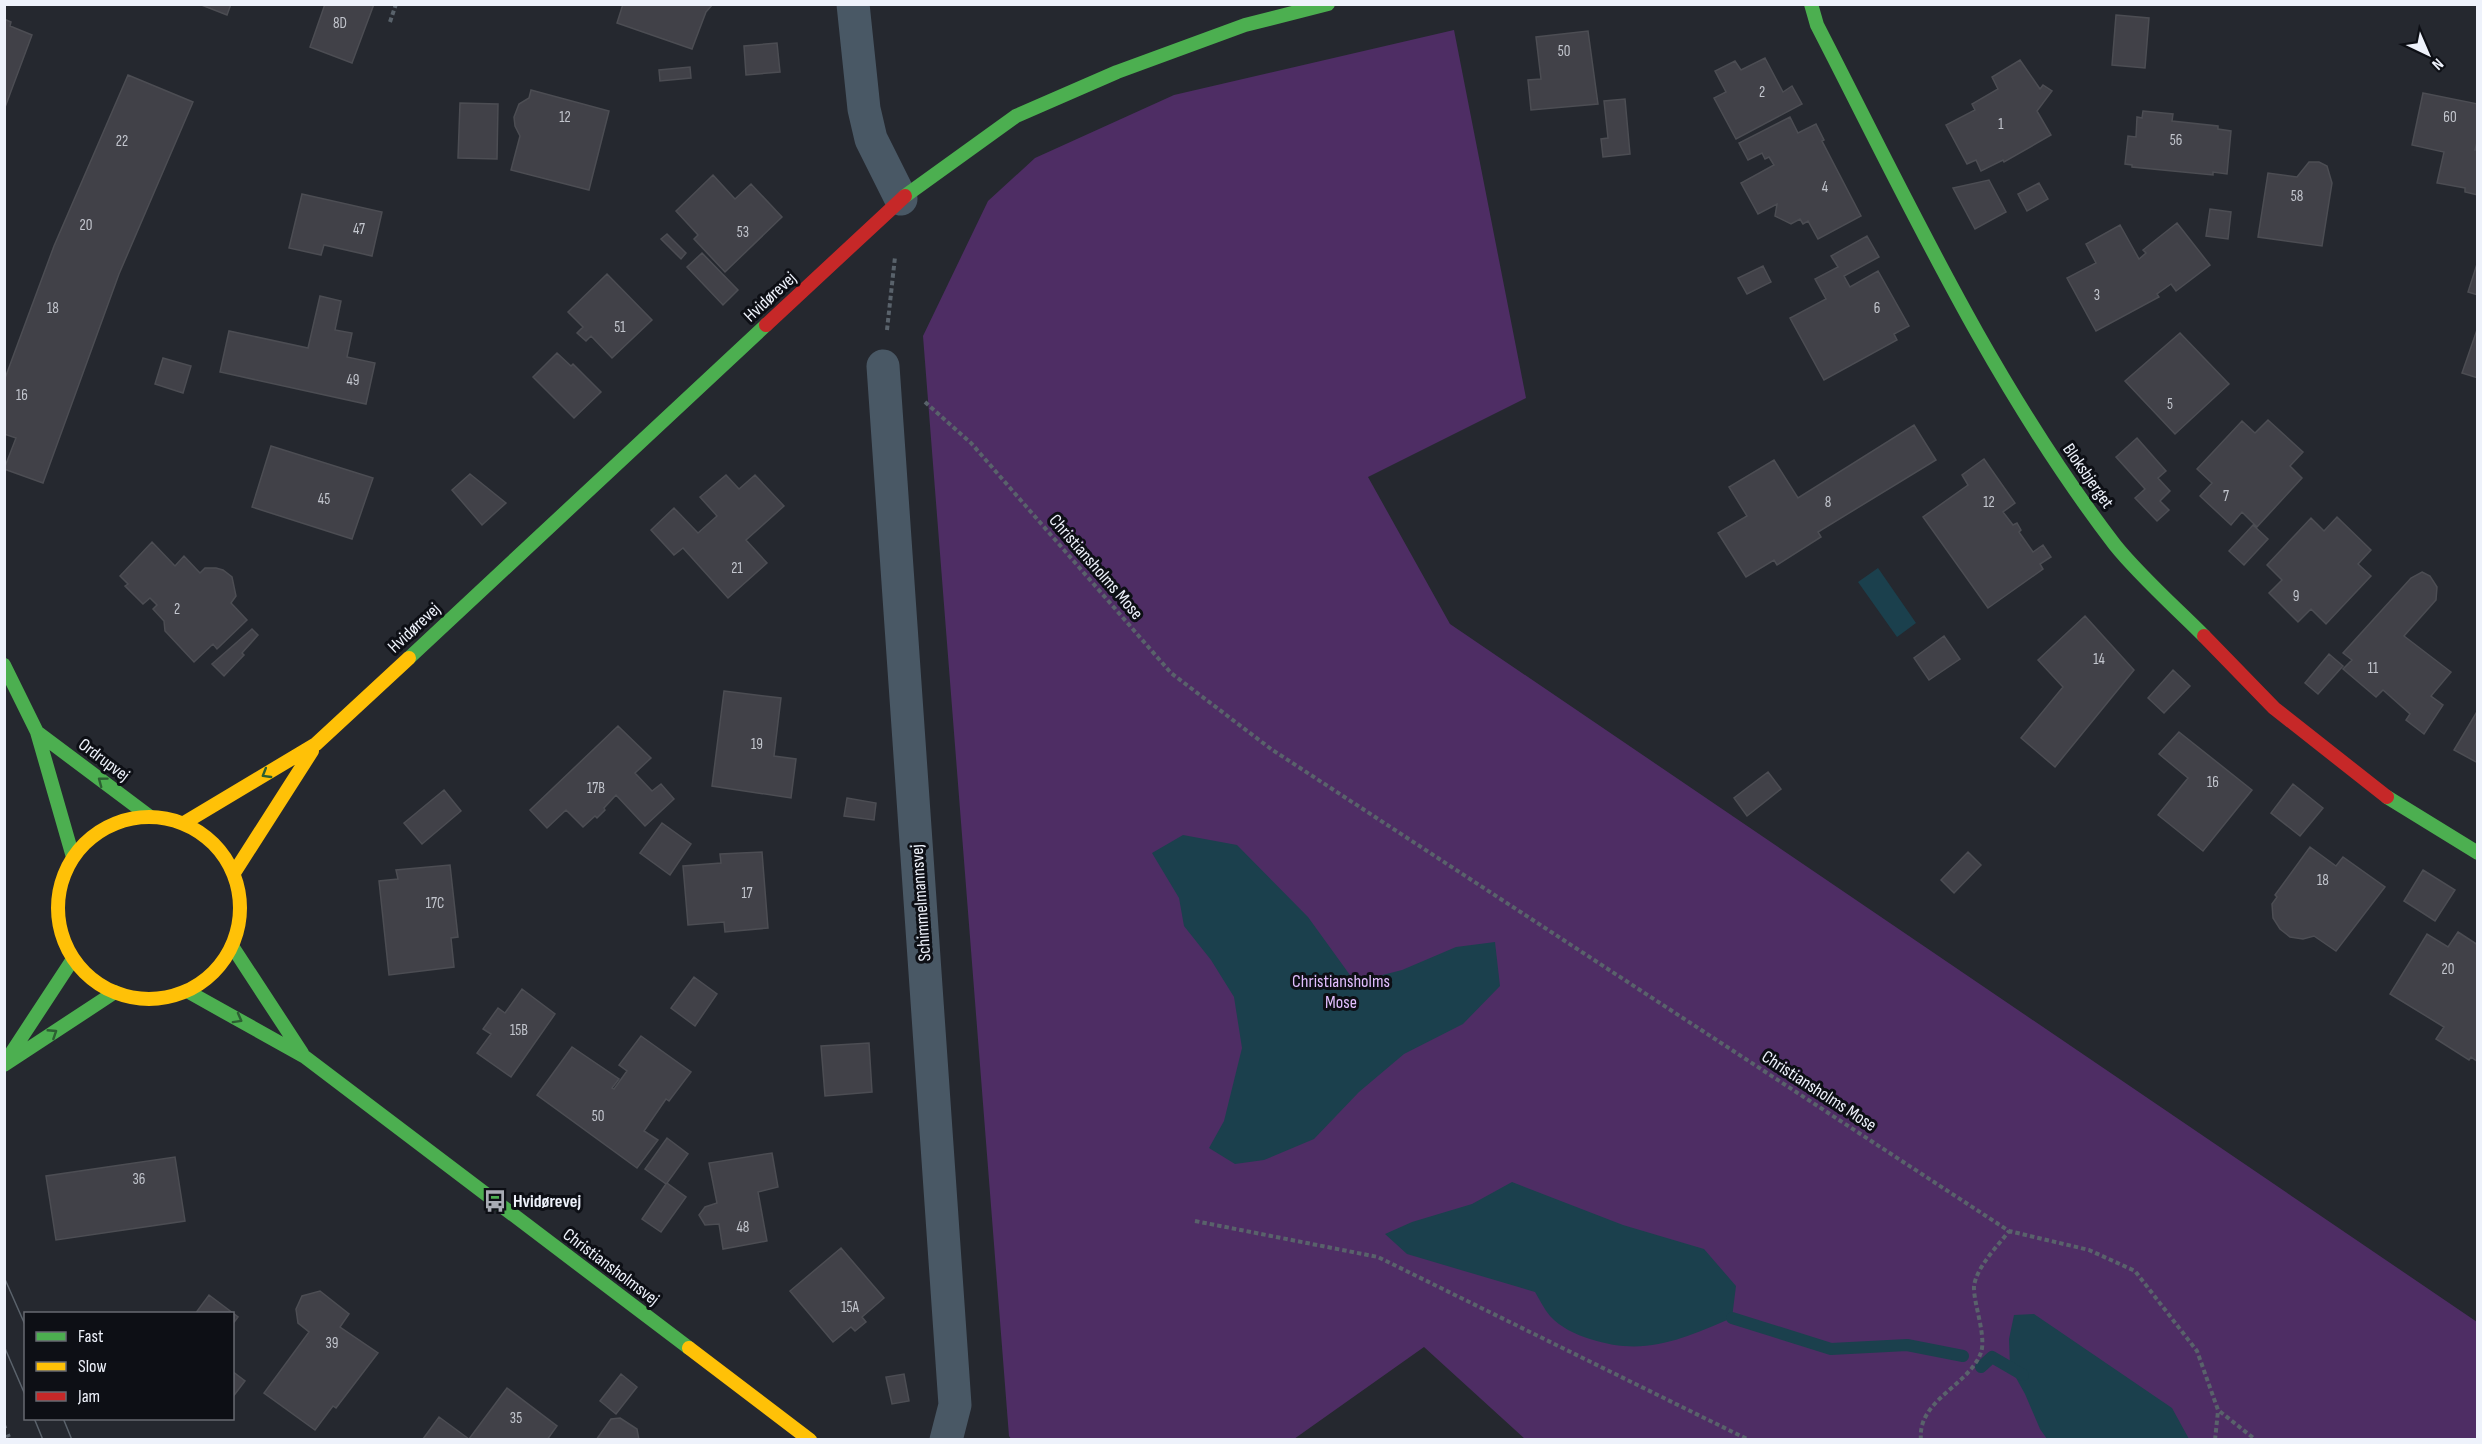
<svg xmlns="http://www.w3.org/2000/svg" width="2482" height="1444" font-family="'Sofia Sans Condensed',sans-serif">
<rect width="100%" height="100%" fill="#25282f"/>
<path fill="#4e2d64" d="M1454,30L1526,398L1368,477L1450,624L2477,1322V1439H1525L1424,1347L1294,1439H1011L1009,1436L923,336L988,201L1035,158L1174,95Z"/>
<path fill="#1b404d" d="M1878,568L1916,623L1897,637L1858,582Z
M1183,835L1237,845L1308,917L1355,982L1402,970L1456,947L1495,942L1500,986L1463,1024L1404,1054L1359,1092L1314,1139L1264,1160L1235,1164L1209,1148L1224,1121L1242,1048L1234,997L1211,960L1184,926L1179,898L1152,853Z
M1512,1182L1623,1225L1704,1249L1736,1286L1732,1318C1682,1339 1645,1357 1590,1339C1576,1335 1560,1327 1550,1316C1544,1309 1540,1300 1535,1292L1407,1254L1385,1234L1412,1222L1472,1204Z
M2034,1314L2172,1408L2189,1439H2047L2040,1429L2025,1394L2010,1367L2009,1339L2014,1315Z"/>
<g fill="none" stroke-linecap="round" stroke-linejoin="round">
<path stroke="#1b404d" stroke-width="12" d="M1732,1318L1831,1349L1907,1345L1963,1356
M1981,1367L1992,1357L2023,1375"/>
</g>
<path fill="#414148" stroke="#4c4d53" stroke-width="1.5" d="M199,4H231L227,15Z
M325,4H374L352,63L310,47Z
M623,4H713L706,12L692,49L617,23Z
M2116,15L2149,18L2145,68L2112,65Z
M4,19L11,22L10,26L32,35L4,110Z
M1588,31L1598,104L1531,110L1528,80L1541,79L1536,37Z
M777,43L780,72L746,75L744,46Z
M1765,58L1783,92L1792,86L1802,104L1736,139L1714,98L1726,92L1715,71L1735,61L1741,70Z
M2020,60L2040,89L2043,85L2052,91L2037,111L2051,135L2004,162L2003,160L1981,171L1976,160L1967,164L1946,125L1975,110L1972,104L1998,89L1992,77Z
M690,67L691,78L660,81L659,70Z
M128,75L193,102L119,274L43,483L4,469L16,438L4,434V381L54,246Z
M531,90L609,111L589,190L511,170L520,136L515,126L514,117L519,104L529,98Z
M2423,93L2478,104V138L2475,150H2478V195L2465,192V188L2437,183L2444,152L2412,145Z
M1625,99L1630,154L1603,157L1601,139L1608,138L1604,101Z
M460,103L498,104L497,159L458,158Z
M2143,111L2173,114L2172,121L2218,126V129L2231,131L2227,174L2213,172V175L2132,167V165L2125,164L2128,136L2136,137L2137,117L2142,118Z
M1790,117L1798,133L1816,124L1824,140L1822,141L1861,216L1818,239L1808,221L1803,224L1800,219L1791,224L1775,216L1777,204L1758,214L1741,183L1774,165L1769,157L1765,159L1762,153L1748,160L1739,143Z
M2309,162H2319L2327,166L2332,183L2322,246L2258,237L2268,173L2297,177Z
M713,175L735,199L751,184L782,217L725,272L694,239L698,235L676,211Z
M1989,180L2006,212L1975,229L1953,188Z
M2039,183L2048,199L2027,211L2018,194Z
M302,194L382,212L372,256L324,245L321,255L289,248Z
M2210,209L2231,212L2228,239L2206,236Z
M2177,223L2210,265L2176,291L2171,284L2157,294L2159,297L2096,331L2067,278L2096,263L2086,244L2120,225L2139,259L2146,253L2143,250Z
M667,234L686,253L681,259L661,239Z
M1867,236L1879,257L1844,276L1850,287L1878,271L1909,326L1894,334L1897,340L1824,380L1790,318L1826,299L1815,279L1838,267L1831,256Z
M702,253L738,290L723,305L687,267Z
M2478,261V295L2468,292Z
M1763,266L1771,282L1747,294L1738,278Z
M607,274L652,320L612,358L591,336L586,341L577,333L583,327L568,312Z
M320,296L341,301L335,330L352,333L347,357L375,363L366,404L220,372L229,331L308,348Z
M2478,327V378L2462,373Z
M2180,333L2229,384L2175,434L2125,381Z
M557,353L571,366L573,364L601,392L574,418L533,377Z
M163,358L191,366L183,393L155,384Z
M2268,420L2303,452L2290,466L2302,478L2257,527L2242,512L2231,525L2200,496L2212,483L2197,469L2242,421L2255,433Z
M1914,425L1936,460L1818,532L1821,537L1777,565L1774,560L1746,577L1718,533L1747,516L1729,487L1774,460L1798,498Z
M2137,438L2166,471L2158,478L2170,491L2160,501L2169,510L2157,521L2135,498L2145,489L2116,457Z
M271,446L373,478L352,539L252,507Z
M1984,459L2015,503L2003,512L2013,525L2017,523L2021,530L2019,532L2033,552L2043,545L2051,557L2040,564L2043,569L1988,608L1923,517L1968,485L1962,475Z
M470,474L506,503L482,525L452,490Z
M726,475L739,489L755,475L784,506L746,540L767,563L728,598L683,548L674,555L651,530L674,508L698,533L717,516L700,497Z
M2337,517L2371,550L2358,564L2371,576L2326,624L2311,609L2298,622L2269,593L2282,580L2267,565L2311,518L2324,531Z
M2253,525L2268,539L2244,565L2229,551Z
M152,542L175,566L184,556L200,573L205,568H216L223,570L232,577L236,596L231,603L247,620L217,649L213,644L194,662L165,631L164,621L153,609L157,605L150,598L143,604L125,586L128,584L120,576Z
M2422,572L2430,576L2437,587L2436,600L2404,636L2451,672L2431,696L2443,705L2424,734L2406,720L2410,714L2383,690L2376,697L2343,669L2352,660L2343,653L2411,578Z
M2085,616L2134,670L2055,767L2021,738L2063,687L2038,660Z
M252,629L258,635L242,653L244,655L224,676L212,664Z
M1944,636L1960,659L1929,680L1914,658Z
M2329,654L2343,666L2318,694L2305,683Z
M2173,670L2190,686L2164,713L2148,698Z
M724,691L781,698L774,756L796,759L791,798L712,786Z
M2478,710V763L2454,750Z
M618,726L651,758L635,773L652,791L661,784L674,799L645,826L616,795L604,808L605,810L597,818L595,816L583,827L566,810L547,828L530,810Z
M2179,732L2252,790L2203,851L2158,815L2188,778L2159,754Z
M1768,772L1781,789L1747,816L1734,798Z
M2293,784L2323,808L2300,836L2271,813Z
M444,790L461,811L422,844L404,823Z
M847,798L876,803L874,820L844,816Z
M662,823L691,844L670,875L640,853Z
M2310,847L2336,866L2343,857L2385,887L2336,951L2314,936L2303,939L2290,937L2280,929L2273,918L2272,904L2277,897L2275,895Z
M762,852L768,928L725,932L724,922L688,925L683,866L721,863L720,854Z
M1968,852L1981,865L1954,893L1941,880Z
M450,865L458,937L451,938L454,967L389,975L379,881L398,879L396,870Z
M2423,870L2455,890L2435,921L2404,901Z
M2458,932L2478,945V1062L2471,1057L2469,1060L2436,1039L2444,1027L2390,994L2427,934L2448,947Z
M694,977L717,994L695,1026L671,1008Z
M522,989L555,1014L511,1077L477,1053L491,1034L483,1029L498,1008L505,1013Z
M641,1036L691,1072L669,1101L666,1099L644,1131L658,1140L637,1168L537,1095L572,1047L619,1079L612,1088L614,1089L627,1071L619,1065Z
M869,1043L872,1092L825,1096L821,1046Z
M667,1138L688,1154L667,1183L686,1197L661,1232L642,1219L666,1184L645,1169Z
M772,1153L778,1187L758,1192L767,1241L723,1249L719,1224L705,1225L699,1215L705,1207L717,1203L709,1163Z
M175,1157L185,1221L56,1240L46,1176Z
M841,1248L884,1298L862,1317L866,1322L855,1331L851,1327L833,1342L790,1291Z
M320,1291L349,1314L340,1327L378,1353L336,1408L333,1406L315,1430L264,1393L309,1332L298,1323L296,1309L302,1296Z
M209,1295L238,1317L232,1325V1314H195Z
M232,1371L245,1381L232,1398Z
M621,1374L637,1387L616,1414L600,1401Z
M904,1374L909,1401L892,1404L886,1377Z
M507,1388L557,1426L547,1440H424L423,1439L439,1417L469,1439Z
M620,1418L637,1429L639,1440H596L611,1419Z"/>
<g fill="none" stroke-linecap="round" stroke-linejoin="round">
<path stroke="#59626b" stroke-width="4" stroke-dasharray="4.5 3" stroke-linecap="butt" d="M390,22L396,4
M887,330L895,257
M925,402L971,443L1171,673L1271,749L2009,1231L2089,1250L2135,1271L2197,1351L2218,1410L2256,1440
M1195,1221L1378,1257L1749,1440
M1921,1440C1917,1401 1966,1387 1980,1355C1988,1339 1973,1303 1974,1286C1977,1266 1998,1246 2009,1231
M2215,1440L2218,1411"/>
<path stroke="#495865" stroke-width="33" d="M853,4L864,109L871,139L901,199
M883,366L955,1405L946,1440"/>
<path stroke="#4caf50" stroke-width="14" d="M1811,4L1817,25C1908,202 1993,386 2115,545C2139,575 2176,608 2204,636
M905,196L1016,116L1117,72L1245,25L1328,4
M409,658L766,325
M4,665L37,732L73,857
M37,732L149,816
M2387,797L2478,853
M232,946L302,1053
M187,991L305,1057L689,1348
M10,1055L73,959
M4,1065L115,992"/>
<path stroke="#ffc107" stroke-width="14" d="M58 908a91 91 0 1 1 182 0a91 91 0 1 1-182 0Z
M184,823L316,744L409,658
M234,873L312,751
M689,1348L810,1440"/>
<path stroke="#c62828" stroke-width="14" d="M766,325L905,196
M2204,636L2274,708L2387,797"/>
<path stroke="#5a626b" stroke-width="1.5" d="M4,1277L26,1327
M4,1346L26,1397
M34,1418L43,1440
M63,1418L72,1440"/>
<path stroke="#5a626b" stroke-width="4.5" stroke-dasharray="3 6" stroke-linecap="butt" d="M4,1426L10,1440"/>
</g>
<defs><path id="oneway-chevron" d="M-2-3.5L2.5 0L-2 3.5" fill="none" stroke-width="1.6" stroke-linecap="round" stroke-linejoin="round" transform="scale(1.5)"/></defs>
<g stroke="#2c5f32">
<use href="#oneway-chevron" transform="translate(266 774) rotate(149)"/>
<use href="#oneway-chevron" transform="translate(102 781) rotate(-143)"/>
<use href="#oneway-chevron" transform="translate(238 1019) rotate(29)"/>
<use href="#oneway-chevron" transform="translate(53 1033) rotate(-33)"/>
</g>
<defs>
<g id="bus-bare" transform="scale(1.8)"><path d="M-5-6H5V4H4V6H2V4H-2V6H-4V4H-5ZM-3.5-4V0h7V-4ZM-3.5 1.2v1.5H-2V1.2ZM2 1.2v1.5H3.5V1.2Z" fill="#a8abb4" stroke="#0d0f15" stroke-width="2.5" paint-order="stroke"/></g>
</defs>
<g fill-rule="evenodd">
<use href="#bus-bare" x="495" y="1201"/>
</g>
<g text-anchor="middle" dominant-baseline="central" stroke-width="6" stroke-linejoin="round" paint-order="stroke">
<g font-size="15" fill="#c3c6ce">
<text x="340" y="23">8D</text>
<text x="1564" y="51">50</text>
<text x="1762" y="92">2</text>
<text x="565" y="117">12</text>
<text x="2450" y="117">60</text>
<text x="2001" y="124">1</text>
<text x="2176" y="140">56</text>
<text x="122" y="141">22</text>
<text x="1825" y="187">4</text>
<text x="2297" y="196">58</text>
<text x="86" y="225">20</text>
<text x="359" y="229">47</text>
<text x="743" y="232">53</text>
<text x="2097" y="295">3</text>
<text x="53" y="308">18</text>
<text x="1877" y="308">6</text>
<text x="620" y="327">51</text>
<text x="353" y="380">49</text>
<text x="22" y="395">16</text>
<text x="2170" y="404">5</text>
<text x="2226" y="496">7</text>
<text x="324" y="499">45</text>
<text x="1828" y="502">8</text>
<text x="1989" y="502">12</text>
<text x="737" y="568">21</text>
<text x="2296" y="596">9</text>
<text x="177" y="609">2</text>
<text x="2099" y="659">14</text>
<text x="2373" y="668">11</text>
<text x="757" y="744">19</text>
<text x="2213" y="782">16</text>
<text x="596" y="788">17B</text>
<text x="2323" y="880">18</text>
<text x="747" y="893">17</text>
<text x="435" y="903">17C</text>
<text x="2448" y="969">20</text>
<text x="519" y="1030">15B</text>
<text x="598" y="1116">50</text>
<text x="139" y="1179">36</text>
<text x="743" y="1227">48</text>
<text x="850" y="1307">15A</text>
<text x="332" y="1343">39</text>
<text x="516" y="1418">35</text>
</g>
<g font-size="18" fill="#eef2fb" stroke="#0d0f15">
<text transform="translate(770 297) rotate(-43)">Hvidørevej</text>
<text transform="translate(2088 476) rotate(55)">Bloksbjerget</text>
<text transform="translate(1096 567) rotate(49)">Christiansholms Mose</text>
<text transform="translate(414 628) rotate(-43)">Hvidørevej</text>
<text transform="translate(104 760) rotate(37)">Ordrupvej</text>
<text transform="translate(921 903) rotate(-94)">Schimmelmannsvej</text>
<text transform="translate(1819 1091) rotate(33)">Christiansholms Mose</text>
<text transform="translate(611 1267) rotate(37)">Christiansholmsvej</text>
</g>
<g font-size="18" fill="#e2befe" stroke="#0d0f15">
<text x="1341" y="981">Christiansholms<tspan x="1341" dy="21">Mose</tspan></text>
</g>
<g font-size="18" font-weight="bold" fill="#eef2fb" stroke="#0d0f15" text-anchor="start">
<text x="513" y="1201">Hvidørevej</text>
</g>
</g>
<rect width="2482" height="1444" fill="none" stroke="#eef2fb" stroke-width="12"/>
<rect x="24" y="1312" width="210" height="108" fill="#0d0f15" stroke="#676a71" stroke-width="1.5"/>
<rect x="36" y="1332" width="30" height="9" fill="#4caf50" stroke="#676a71" stroke-width="1.5"/>
<text x="78" y="1342" font-size="18" fill="#eef2fb">Fast</text>
<rect x="36" y="1362" width="30" height="9" fill="#ffc107" stroke="#676a71" stroke-width="1.5"/>
<text x="78" y="1372" font-size="18" fill="#eef2fb">Slow</text>
<rect x="36" y="1392" width="30" height="9" fill="#c62828" stroke="#676a71" stroke-width="1.5"/>
<text x="78" y="1402" font-size="18" fill="#eef2fb">Jam</text>
<g transform="translate(2428 54) rotate(136)" stroke="#0d0f15" stroke-width="4.5" paint-order="stroke">
<path d="M0-4.5L10 22L0 15L-10 22Z" fill="#eef2fb"/>
<text y="-9" font-size="16" font-weight="bold" text-anchor="middle" fill="#eef2fb">N</text>
</g>
</svg>
